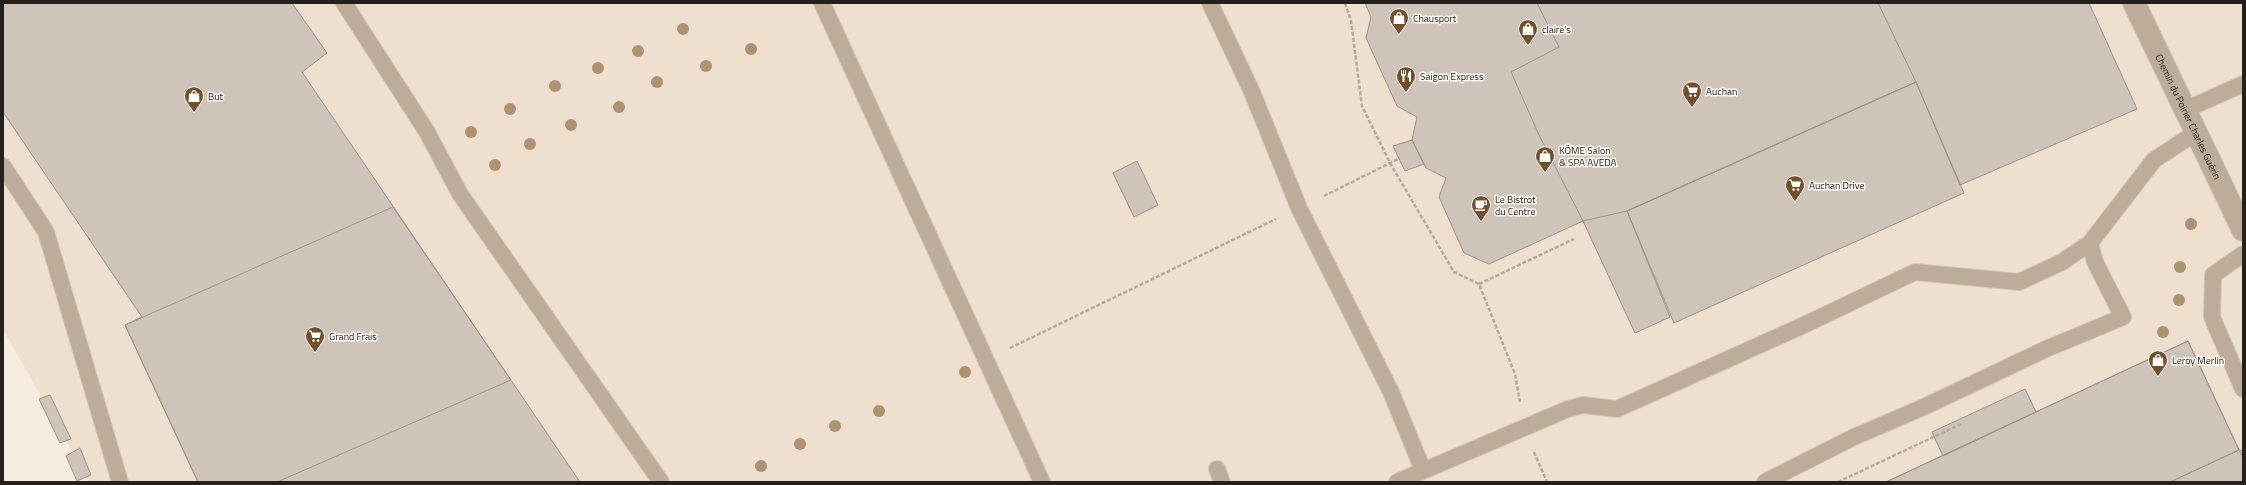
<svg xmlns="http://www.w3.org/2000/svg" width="2246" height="485" font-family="'Titillium Web',sans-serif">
<rect width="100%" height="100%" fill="#f7ece0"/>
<path fill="#efdfce" d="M3,3H2243V482H89L3,329Z"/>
<path fill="#cfc4b9" stroke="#9c9287" d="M3,3H292L327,53L302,72L580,482H198L125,325L142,317L3,112Z
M1365,3H2089L2137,109L1960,185L1916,82L1627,211L1670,317L1635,333L1583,221L1489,264L1464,253L1439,197L1446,178L1426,168L1412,140L1417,117L1397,106L1366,38L1371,17Z
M1537,3H1878L1916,82L1627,211L1583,221L1539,135L1511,72L1559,47Z
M1916,82L1964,193L1674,323L1627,211Z
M1412,140L1424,164L1405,171L1393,146Z
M1137,161L1158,205L1134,217L1113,173Z
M393,207L511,380L277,482H198L125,325Z
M2188,341L2239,450L2170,482H1886Z
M2188,341L2239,450L2243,451V482H1886Z
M2025,389L2036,412L1943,456L1932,432Z
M50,395L71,439L60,443L39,399Z
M80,448L91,475L77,481L66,456Z
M2239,450L2243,458V482H2170Z"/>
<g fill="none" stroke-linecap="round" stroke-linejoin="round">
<g stroke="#d1c7bd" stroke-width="18">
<path id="service" d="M344,3L427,132L460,194L661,482
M822,3L1042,482
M1210,3L1252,92L1299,208L1391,392L1423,470
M2187,109L2243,84
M3,166L46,232L120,482
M2243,254L2213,275L2212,317L2243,389
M1217,469L1222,482
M1397,482L1568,409L1583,405L1617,409L1804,325L1915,272L2019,282L2062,262L2090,243L2154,160L2197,132
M1765,482L1854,437L1926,406L2046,349L2123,317L2095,262L2090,243"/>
</g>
<g stroke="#d1c7bd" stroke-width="24">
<g id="minor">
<path id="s1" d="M2134,3L2243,230"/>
</g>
</g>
<path stroke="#b2aaa0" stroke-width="2.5" stroke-dasharray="4 2" stroke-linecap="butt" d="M1345,3L1351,21L1362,106L1390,163L1454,272L1479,284L1515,374L1520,402
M1324,196L1398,159
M1479,284L1574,239
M1010,348L1276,219
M1534,452L1547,482
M1838,482L1963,423"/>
<use href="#service" stroke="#bdac99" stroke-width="16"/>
<use href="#minor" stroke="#bdac99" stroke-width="22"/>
</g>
<g fill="#ae9373">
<circle cx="683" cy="29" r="6"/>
<circle cx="751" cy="49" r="6"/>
<circle cx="638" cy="51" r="6"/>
<circle cx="706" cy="66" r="6"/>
<circle cx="598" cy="68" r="6"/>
<circle cx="657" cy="82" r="6"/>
<circle cx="555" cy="86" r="6"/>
<circle cx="619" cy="107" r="6"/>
<circle cx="510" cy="109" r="6"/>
<circle cx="571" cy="125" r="6"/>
<circle cx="471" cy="132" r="6"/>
<circle cx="530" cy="144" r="6"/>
<circle cx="495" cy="165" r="6"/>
<circle cx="2191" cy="224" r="6"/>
<circle cx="2180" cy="267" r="6"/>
<circle cx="2179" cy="300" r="6"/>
<circle cx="2163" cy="332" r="6"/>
<circle cx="965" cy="372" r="6"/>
<circle cx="879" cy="411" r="6"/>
<circle cx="835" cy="426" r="6"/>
<circle cx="800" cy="444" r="6"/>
<circle cx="761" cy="466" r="6"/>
</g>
<defs>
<g id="shop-pin" transform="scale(1)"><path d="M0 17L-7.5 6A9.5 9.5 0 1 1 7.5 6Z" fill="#725028" stroke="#fffaf6"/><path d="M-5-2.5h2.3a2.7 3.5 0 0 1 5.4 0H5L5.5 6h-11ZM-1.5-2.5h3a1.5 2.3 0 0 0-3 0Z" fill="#fff"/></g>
<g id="restaurant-pin" transform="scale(1)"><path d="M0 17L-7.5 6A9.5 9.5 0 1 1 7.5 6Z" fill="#725028" stroke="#fffaf6"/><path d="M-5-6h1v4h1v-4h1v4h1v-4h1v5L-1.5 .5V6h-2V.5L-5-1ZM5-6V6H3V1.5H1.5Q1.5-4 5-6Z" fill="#fff"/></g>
<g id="supermarket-pin" transform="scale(1)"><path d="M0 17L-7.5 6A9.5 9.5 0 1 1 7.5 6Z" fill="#725028" stroke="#fffaf6"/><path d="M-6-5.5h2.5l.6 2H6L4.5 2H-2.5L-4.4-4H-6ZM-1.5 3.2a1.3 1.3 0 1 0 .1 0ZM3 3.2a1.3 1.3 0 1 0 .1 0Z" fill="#fff"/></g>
<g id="cafe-pin" transform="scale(1)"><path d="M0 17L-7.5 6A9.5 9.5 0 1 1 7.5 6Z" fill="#725028" stroke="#fffaf6"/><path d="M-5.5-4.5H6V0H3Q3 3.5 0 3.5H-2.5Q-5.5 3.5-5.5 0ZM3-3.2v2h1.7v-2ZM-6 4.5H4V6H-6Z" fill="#fff"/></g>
</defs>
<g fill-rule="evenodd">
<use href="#shop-pin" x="1399" y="18"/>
<use href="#shop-pin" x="1528" y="29"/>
<use href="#restaurant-pin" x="1406" y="76"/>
<use href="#supermarket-pin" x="1692" y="91"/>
<use href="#shop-pin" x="194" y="96"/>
<use href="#shop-pin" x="1545" y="156"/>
<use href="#supermarket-pin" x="1795" y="185"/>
<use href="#cafe-pin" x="1481" y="205"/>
<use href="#supermarket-pin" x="315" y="336"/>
<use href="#shop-pin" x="2158" y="360"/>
</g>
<g text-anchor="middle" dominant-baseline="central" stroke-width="3" stroke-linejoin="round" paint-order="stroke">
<g font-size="10" fill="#24201c" stroke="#fffaf6" text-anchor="start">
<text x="1413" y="18">Chausport</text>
<text x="1542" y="29">claire's</text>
<text x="1420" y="76">Saigon Express</text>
<text x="1706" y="91">Auchan</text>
<text x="208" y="96">But</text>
<text x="1559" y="150">KŌME Salon<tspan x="1559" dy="12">&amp; SPA AVEDA</tspan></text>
<text x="1809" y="185">Auchan Drive</text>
<text x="1495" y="199">Le Bistrot<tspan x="1495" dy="12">du Centre</tspan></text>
<text x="329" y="336">Grand Frais</text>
<text x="2172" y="360">Leroy Merlin</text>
</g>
<g font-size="10" fill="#24201c" stroke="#fffaf6">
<text stroke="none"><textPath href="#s1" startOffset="126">Chemin du Poirier Charles Guérin</textPath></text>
</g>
</g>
<rect width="2246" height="485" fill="none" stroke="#24201c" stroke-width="8"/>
</svg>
